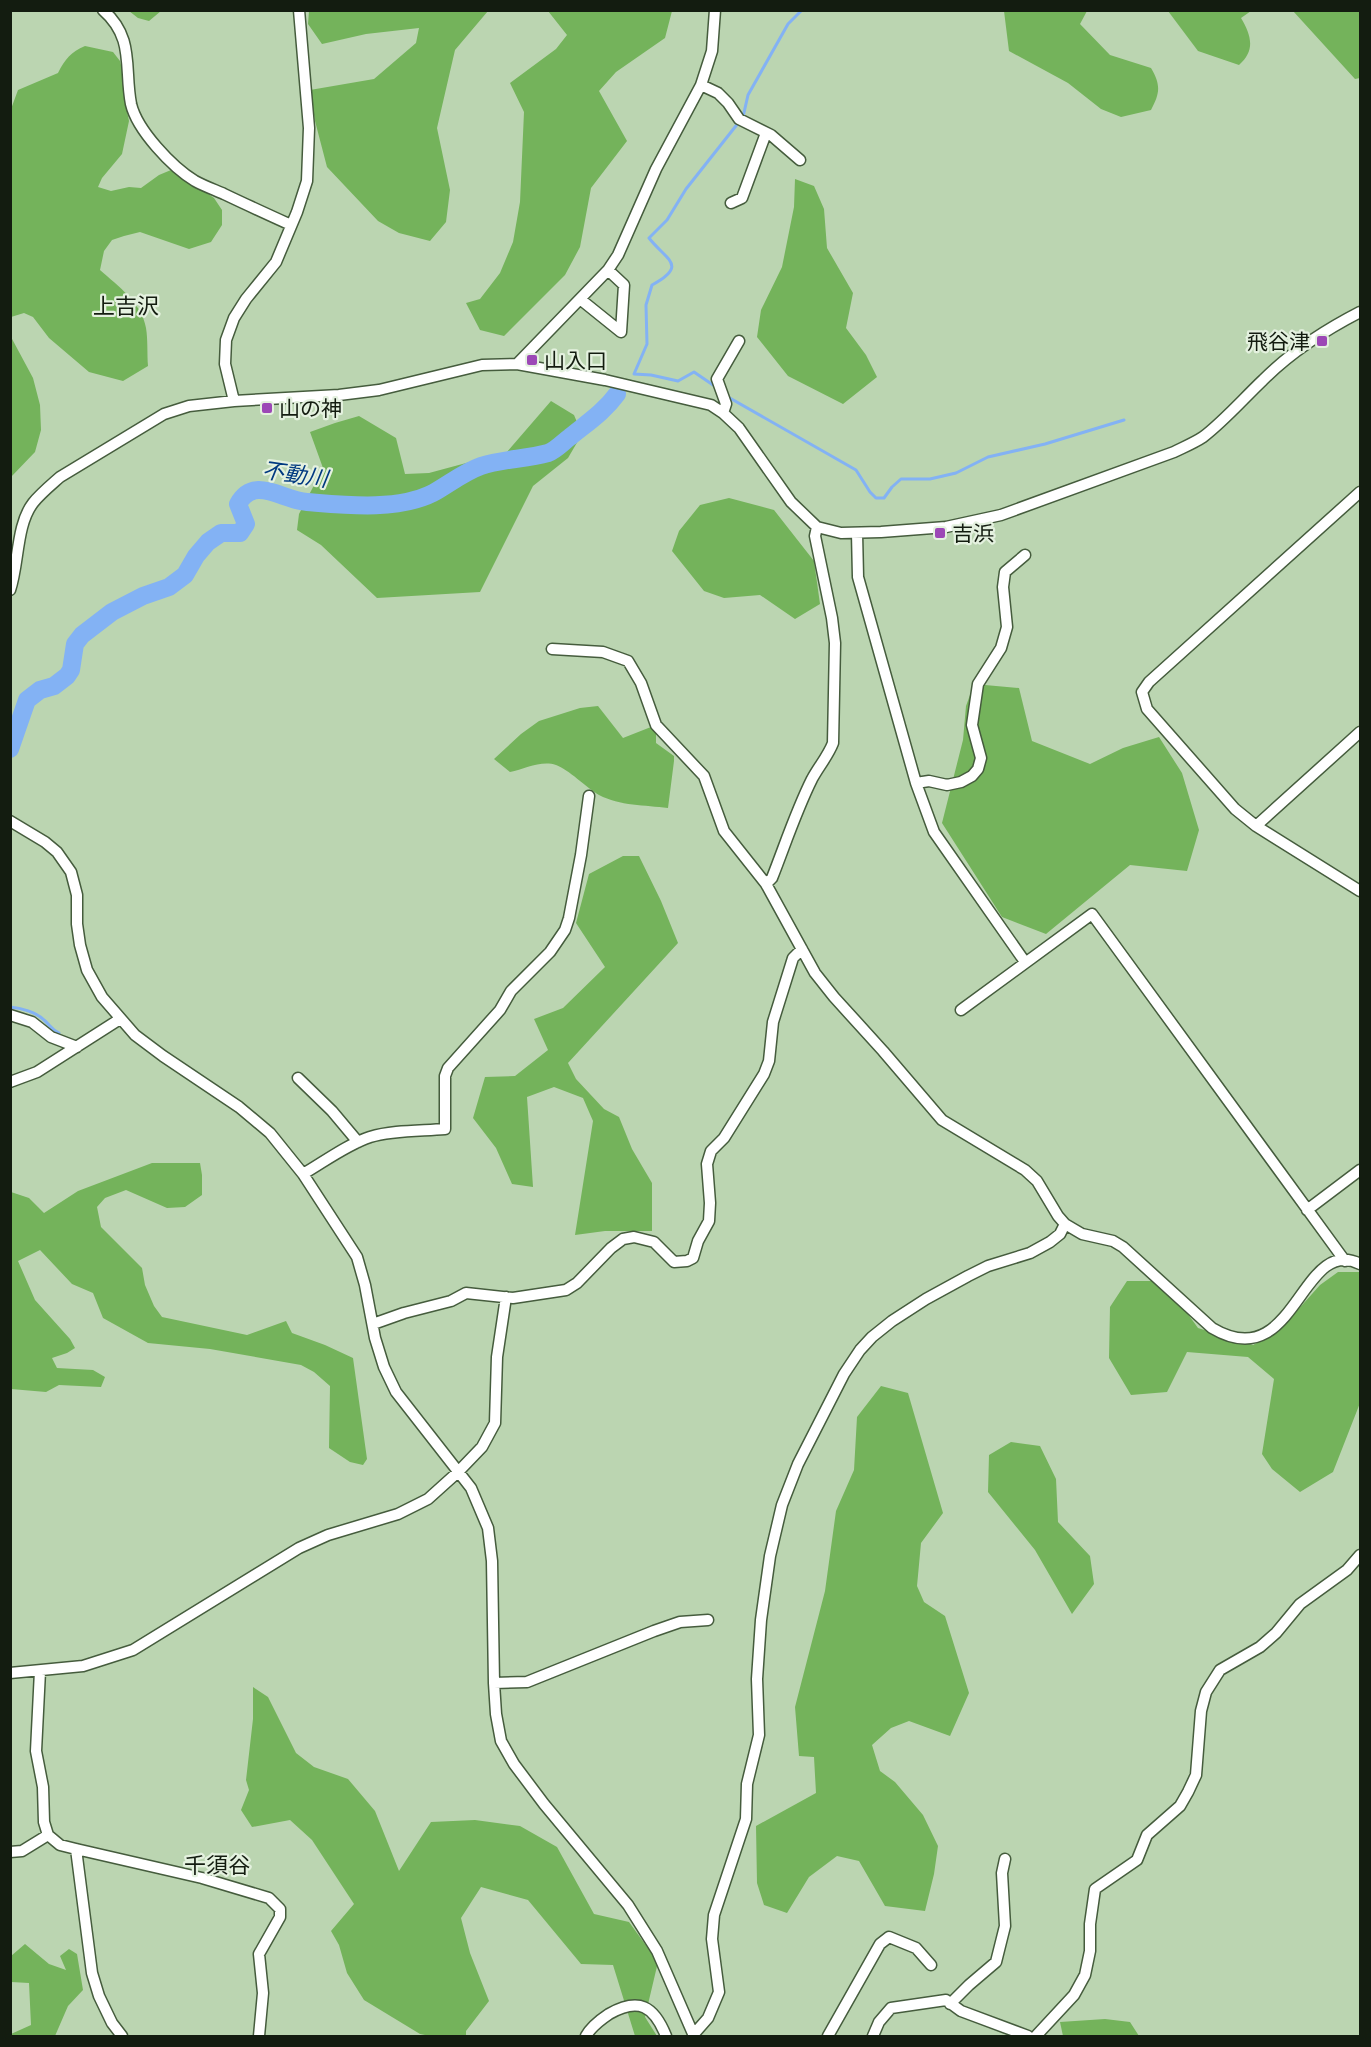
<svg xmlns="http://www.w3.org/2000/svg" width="1371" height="2047" font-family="Mulish,'Noto Sans JP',sans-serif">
<rect width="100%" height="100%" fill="#bbd5b1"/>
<path fill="#74b35b" d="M129,11H161L149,21L138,18Z
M309,11H488L455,50L437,128L450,190L446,222L430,241L399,233L378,221L327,167L315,121L310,90L374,79L416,43L419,28L366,34L322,44L308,24Z
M548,11H672L665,38L616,72L599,91L627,141L591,188L580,247L565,275L504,336L480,330L466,303L480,299L500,273L513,242L520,202L524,112L510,83L556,49L567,35Z
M1004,11H1087L1080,24L1110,55L1151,68C1161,85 1160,93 1151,110L1121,117L1101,109L1068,83L1009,51Z
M1168,11H1251L1241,18C1251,35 1256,50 1239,65L1198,51Z
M1293,11H1360V78L1355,79Z
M85,46L113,52L120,61L123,73L124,96L129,121L122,154L102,178L98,187L111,191L129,187L141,188L159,175L171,170L191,182L214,198L222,210V225L211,242L189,249L140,232L124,236L112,240L104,251L100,270C118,286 142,303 146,328C148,340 147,354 148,366L123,381L89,372L49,338L33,317L24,313L11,317V109L18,90L58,73C65,59 71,52 85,46Z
M795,179L814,186L824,209L827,248L853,293L846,328L866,355L877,377L843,404L788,376L757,337L761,310L782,267L794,207Z
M11,337L33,378L40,405L41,430L35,452L11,477Z
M551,401L574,415L582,434L568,458L533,486L480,592L377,598L321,545L297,530L299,514L323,468L310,432L335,423L359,416L396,438L405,474L429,473L507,452Z
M729,498L774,510L814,561L820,604L795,619L760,595L724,598L704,591L672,551L679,531L700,505Z
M974,684L1019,688L1032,741L1090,764L1123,748L1159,737L1182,773L1199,830L1187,871L1130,865L1046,934L1002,917L942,823L963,740L966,706Z
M598,706L623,738L656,725V743L674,756V761L668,808C645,805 620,806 599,795C587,788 568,769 556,765C541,760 525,769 510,772L494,759L521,734L539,721L580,708Z
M623,856H639L661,901L678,943L568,1063L576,1079L604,1109L619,1117L632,1149L652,1183V1231H605L575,1235L593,1121L583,1098L554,1087L527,1097L533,1187L512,1184L496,1148L473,1118L485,1077L515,1076L548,1050L534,1019L563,1008L605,967L576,923L589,874Z
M152,1163H200L202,1175V1195L185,1207L167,1208L126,1190L105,1198L97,1207L101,1227L142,1268L145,1285L154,1306L162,1317L247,1335L286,1321L292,1333L325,1345L353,1358L367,1459L363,1465L350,1462L329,1448L330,1386L314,1372L301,1365L210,1349L148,1343L103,1318L93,1293L72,1284L40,1250L18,1261L35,1300L70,1339L75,1348L67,1353L52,1358L57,1368L93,1370L105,1377L101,1387L59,1385L46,1392L11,1389V1192L29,1198L44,1213L78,1191Z
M1338,1272H1360V1403L1333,1472L1300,1492L1272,1469L1262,1454L1274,1379L1248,1357L1187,1352L1167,1392L1131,1395L1109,1358L1110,1307L1127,1281H1164L1198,1328L1253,1345L1278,1332L1320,1285Z
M881,1386L908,1393L943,1513L921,1543L917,1586L924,1602L945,1616L969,1693L950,1736L909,1721L891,1728L872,1745L880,1771L895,1782L923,1815L938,1846L934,1874L925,1911L885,1906L859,1861L837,1856L809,1877L787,1913L764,1905L757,1883L756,1826L816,1793L814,1757L799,1756L795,1707L825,1591L836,1511L854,1470L857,1417Z
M1011,1442L1040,1446L1056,1479L1058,1522L1090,1556L1094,1584L1072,1614L1035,1550L988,1492L989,1455Z
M253,1687L268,1697L296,1753L314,1767L348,1779L375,1811L399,1871L431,1822L475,1820L520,1826L557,1847L594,1914L629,1922L658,1962L645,2017L657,2036H635L613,1965L581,1964L528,1900L481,1887L461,1918L470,1953L489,2001L466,2031V2036H430L420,2034L364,2000L347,1973L339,1945L331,1931L354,1904L312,1840L290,1820L252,1827L241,1810L249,1790L246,1780L253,1719Z
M25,1944L49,1964L66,1970L60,1956L69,1949L77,1954L83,1990L68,2006L55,2036H11V2034L31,2025L29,1983L11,1982V1956Z
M1105,2019L1130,2022L1139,2036H1063L1060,2022Z"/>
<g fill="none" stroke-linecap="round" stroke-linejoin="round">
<path stroke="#83b2f4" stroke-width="3" d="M743,117L748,95L788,24L802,10
M716,387L694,372L678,381L651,375L634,374L647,344L646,305L652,285C689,265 666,260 649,238L667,220L686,189L739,122
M728,397L856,470L870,492L876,498H884L892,487L901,479H930L956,473L988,457L1045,444L1124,420
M10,1007C21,1008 36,1012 44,1020C50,1025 51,1029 59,1033"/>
<path stroke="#83b2f4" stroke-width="18" d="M10,749L27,700L40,690L54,686L67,676L71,670L75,644L82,635L112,612L143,596L169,587L185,575L196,556L208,542L221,533H240L246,524L238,504C254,475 282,500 307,502C345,505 397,511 433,493C449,484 464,472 481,466C502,459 526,459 548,453C556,450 563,442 570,437C587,423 604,412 617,394"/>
<g stroke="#455c3d" stroke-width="13">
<path id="minor" d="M103,10C135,38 124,68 131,104C137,130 172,167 195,181C204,186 215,190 224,194C247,205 269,215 291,225
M701,85L718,93L728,103L739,119L771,135L800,160
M731,203L742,198L766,133
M580,299L621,332L624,285L608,270
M517,364L608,270L618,255L656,169L701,85L712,51L715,10
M234,401L225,364L226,340L234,318L246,299L276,262L297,212L307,181L309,128L299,10
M723,413L726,404L717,379L739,341
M1360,492L1149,682L1142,692L1147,709L1235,809L1256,826L1360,891
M857,533L858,577L916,783L934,832L1025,962
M10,590C19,564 16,525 33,503C40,494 51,485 60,477L164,414L189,406L234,401L339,395L379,390L482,365L517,364L605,380L711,405L723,413L739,428L791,502L817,527L841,533L881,532L946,527L1001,515L1174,452C1184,447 1194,443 1203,437C1225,420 1243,399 1263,380C1291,352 1325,330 1360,312
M552,649L603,652L628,661L641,683L656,725L704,776L724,831L766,884L815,973L834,997L883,1051L942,1120L1025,1170L1037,1181L1058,1216L1065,1224L1082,1234L1113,1241L1123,1247L1212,1328C1296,1378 1300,1234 1360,1264
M916,783L929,781L947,785L961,782L972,776L978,769L981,758L972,725L978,684L1001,648L1007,627L1003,587L1005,572L1025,555
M10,821L45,842L57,852L71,872L77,895V924L80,945L87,970L102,997L135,1035L163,1056L239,1107L270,1133L303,1174L357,1257L365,1285L375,1338L384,1367L396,1392L471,1488L488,1528L492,1561L494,1683L496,1714L501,1741L514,1764L544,1804L628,1905L657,1951L694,2036
M1256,826L1360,732
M766,884L772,878C785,845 796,811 812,779C819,766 828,756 833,743L835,643L832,618L815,536L817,527
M961,1010L1092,914L1345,1261
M10,1015L32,1022L51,1037L77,1047
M298,1078L332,1111L358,1142
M10,1082L37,1072L120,1019
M303,1174C324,1162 346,1145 370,1137C393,1130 421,1131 445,1129V1076L448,1068L500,1010L511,991L550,952L565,930L569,918L581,855L589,796
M1307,1210L1360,1170
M373,1324L404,1313L451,1301L466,1293L513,1298L566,1290L577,1283L611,1248L623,1239L634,1237L654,1242L674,1262L687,1261L693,1258L698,1241L709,1221L710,1203L707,1164L711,1151L724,1138L764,1074L769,1061L773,1022L793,958L802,949
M40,1671L36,1751L43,1787L44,1822L48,1835L60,1845L76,1849L202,1878L269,1898L280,1909V1917L259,1954L263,1993L259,2036
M10,1673L83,1666L133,1650L299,1548L328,1535L398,1514L428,1499L458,1472L482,1447L495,1423L497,1357L506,1297
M494,1683L527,1682L654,1631L680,1622L708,1620
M76,1849L92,1973L99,1996L112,2023L122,2036
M10,1852L22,1851L48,1835
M950,2004L969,1985L996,1962L1005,1926L1002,1873L1005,1859
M693,2035L708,2018L719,1992L712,1939L714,1915L746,1819L747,1784L759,1735L757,1679L761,1620L770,1556L782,1505L798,1464L844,1374L860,1350L872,1337L892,1321L926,1299L968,1276L988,1266L1030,1253L1050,1242L1060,1234L1065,1224
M586,2036C591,2027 600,2020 609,2014C639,1997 654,2006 666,2036
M828,2036L880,1944L889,1937L916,1948L931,1965
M873,2036L879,2022L891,2008L946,2000L961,2011L1028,2036
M1036,2036L1074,1995L1085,1975L1090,1951V1924L1095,1889L1137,1860L1147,1835L1180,1806L1188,1792L1196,1775L1201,1711L1206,1692L1220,1670L1260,1647L1276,1633L1300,1604L1347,1570L1360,1555"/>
</g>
<use href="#minor" stroke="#fff" stroke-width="10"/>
</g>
<g fill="#9c48b6" stroke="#e4f1df" stroke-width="2">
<rect x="1316" y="335" width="12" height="12" rx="3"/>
<rect x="526" y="354" width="12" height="12" rx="3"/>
<rect x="261" y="402" width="12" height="12" rx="3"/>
<rect x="934" y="527" width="12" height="12" rx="3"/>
</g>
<g text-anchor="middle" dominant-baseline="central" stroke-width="4.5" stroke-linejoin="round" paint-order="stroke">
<g font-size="21" fill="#131c10" stroke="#e4f1df" text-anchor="start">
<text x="1310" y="341" text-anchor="end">飛谷津</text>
<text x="544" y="360">山入口</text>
<text x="279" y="408">山の神</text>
<text x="952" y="533">吉浜</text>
</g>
<g font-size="22" fill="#131c10" stroke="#e4f1df">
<text x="126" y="306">上吉沢</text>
<text x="217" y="1865">千須谷</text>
</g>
<g font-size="22" font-style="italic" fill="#003980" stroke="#e4f1df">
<text transform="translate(295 474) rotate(8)">不動川</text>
</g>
</g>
<rect width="1371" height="2047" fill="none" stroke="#131c10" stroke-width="24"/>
</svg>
